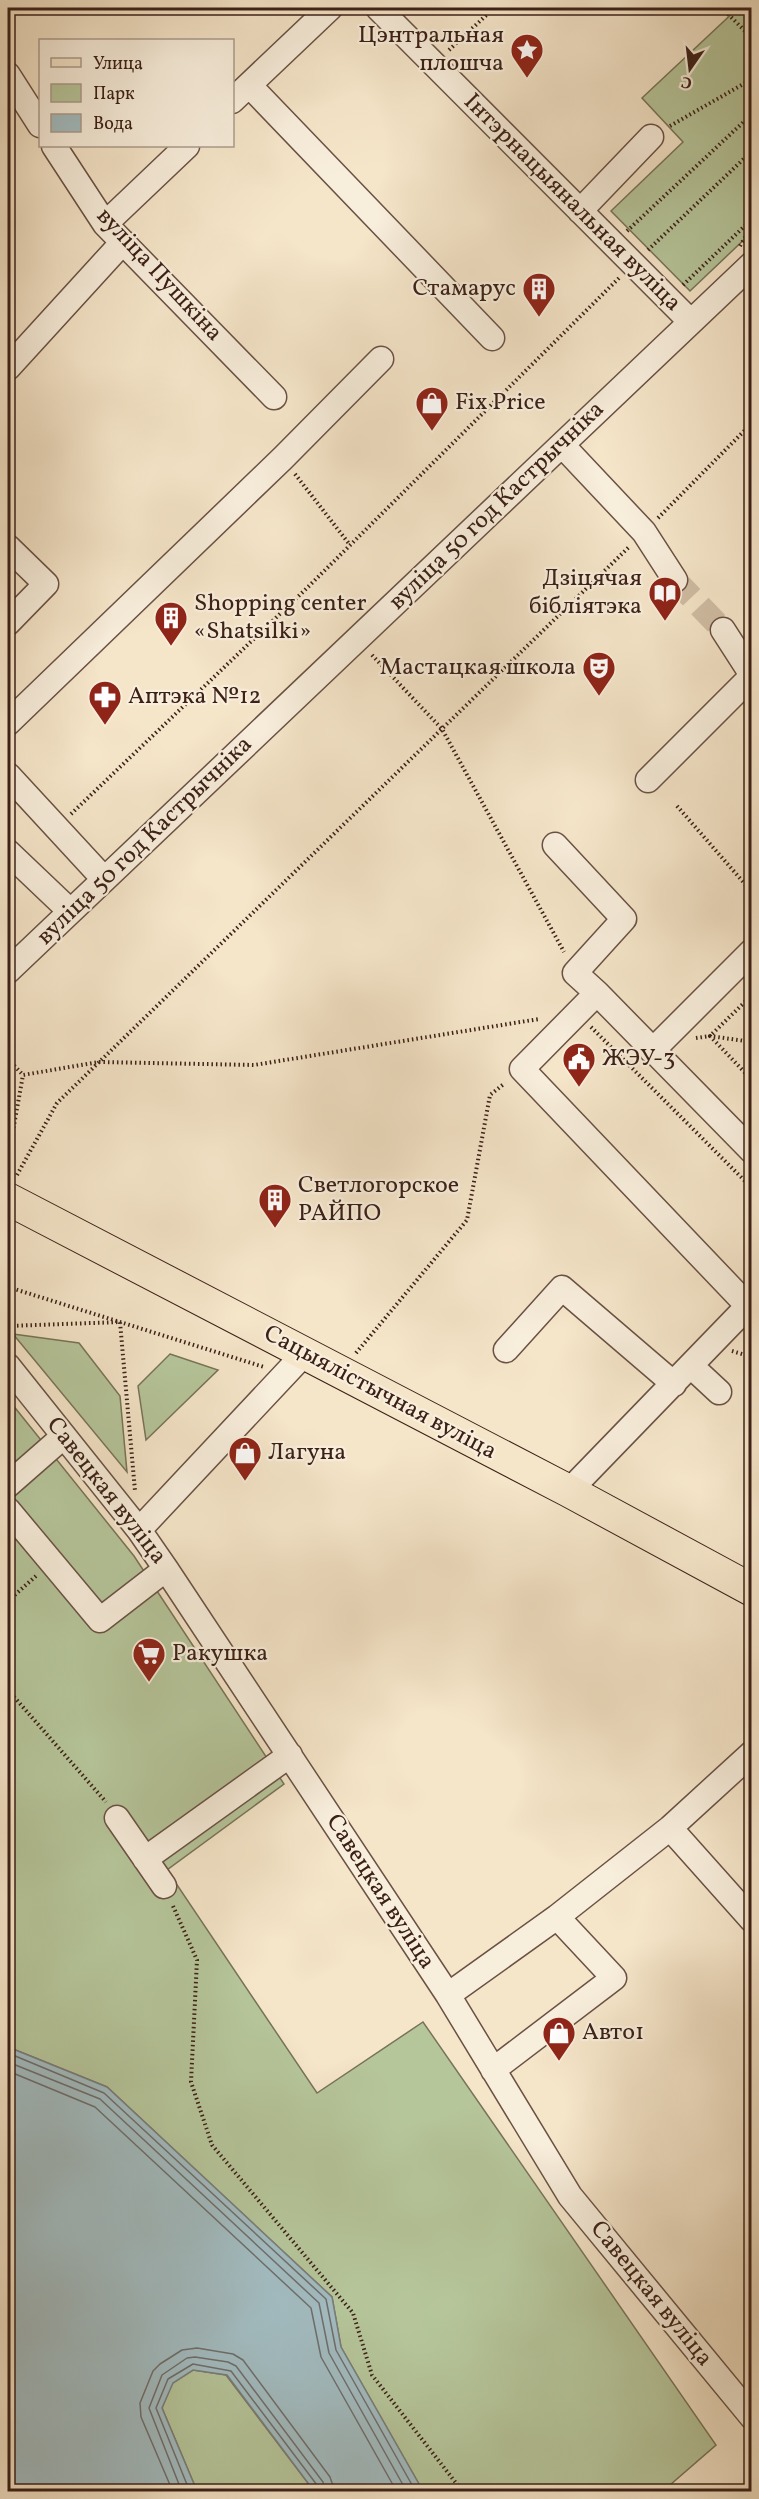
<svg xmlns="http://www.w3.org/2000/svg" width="759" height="2499" font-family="Vollkorn,serif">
<rect width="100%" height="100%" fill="#f5e5c9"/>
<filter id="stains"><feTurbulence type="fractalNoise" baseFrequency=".00333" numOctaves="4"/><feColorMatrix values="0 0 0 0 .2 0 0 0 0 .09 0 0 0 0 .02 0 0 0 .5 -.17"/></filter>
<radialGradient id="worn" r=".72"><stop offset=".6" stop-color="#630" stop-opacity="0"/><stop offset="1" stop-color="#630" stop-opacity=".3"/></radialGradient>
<path fill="#b6c69b" stroke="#787359" stroke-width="1.5" d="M738,8H751V233L690,291L611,211L683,142L642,98Z
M13,1334L79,1343L120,1396L127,1472Z
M170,1354L218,1370L146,1440L138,1386Z
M8,1399L134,1556L284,1784L167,1870L317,2093L423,2022L716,2445L663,2491H423L341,2347L332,2297L107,2087L8,2047Z
M193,2370L226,2375L314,2491H197L162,2408L172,2383Z"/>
<path fill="#a2bcc1" stroke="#797e7d" stroke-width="1.5" d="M8,2047L107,2087L332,2297L341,2347L423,2491H314L227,2375L193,2370L173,2383L162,2408L197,2491H8Z"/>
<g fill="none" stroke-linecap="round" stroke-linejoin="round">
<path stroke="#6e6e6c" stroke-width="1.5" d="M8,2053L104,2093L326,2299L336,2350L416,2492
M8,2062L100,2099L319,2303L329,2353L407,2492
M8,2071L95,2107L311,2308L321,2357L397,2492
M173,2492L141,2417L140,2403L153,2371L160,2364L182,2350L197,2348L233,2354L243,2360L330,2477L335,2492
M182,2492L149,2408L162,2375L187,2358L195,2357L228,2362L236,2366L323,2482L325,2492
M190,2492L156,2408L168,2379L193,2364L231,2371L317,2485L318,2492"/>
<path stroke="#d0bea5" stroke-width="24" stroke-dasharray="24 12" stroke-linecap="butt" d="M675,580L723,630"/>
<g stroke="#6a5144" stroke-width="27">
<path id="minor" d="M378,8L691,322
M8,75L40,125
M249,85L492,338
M232,101L330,8
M54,146L105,224L274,397
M580,211L651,137
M105,224L187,146
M8,368L123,242
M562,445L644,532L675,580
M8,547L46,584L8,623
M723,630L752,675
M8,723L283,458L381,359
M8,775L104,879
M648,780L752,676
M555,845L624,919L575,973L597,993
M8,852L70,911
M8,971L752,264
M652,1051L752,951
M748,1306L522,1069L597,993L752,1151
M506,1350L562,1288L674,1384
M8,1366L139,1530L166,1569L448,1995L570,2196L752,2417
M691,1366L719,1392
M8,1485L64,1436
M569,1491L748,1306H752
M8,1510L100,1620L166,1569
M139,1530L305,1353
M117,1818L164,1886
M670,1828L752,1920
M145,1859L290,1755
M448,1995L557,1917L670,1828L752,1753
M493,2070L614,1978L557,1917"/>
</g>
<g stroke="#3b2017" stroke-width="34">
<path id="major" d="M8,1199L569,1491L752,1590"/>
</g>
<path stroke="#3b2017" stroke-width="4" stroke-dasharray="1.5 3" stroke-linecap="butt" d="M728,14L752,38
M449,50L494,8
M670,126L752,79
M627,231L752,114
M740,246L752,226
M648,250L752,151
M683,285L752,219
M295,474L350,545
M658,518L752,423
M372,655L442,729L564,952
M677,806L752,892
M71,814L308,587L619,278
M752,995L710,1036L752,1080
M591,1027L752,1188
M696,1038L710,1036L752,1042
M8,1059L23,1075L99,1062L254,1065L539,1019
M8,1159L23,1075
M17,1175L57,1103L629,547
M8,1287L264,1367
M8,1326L120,1322L135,1491
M732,1351L752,1357
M356,1353L467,1220L490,1095L505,1083
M8,1601L36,1576
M8,1690L106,1802
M173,1906L197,1960L191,2082L212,2145L353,2313L372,2375L463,2492"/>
<use href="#minor" stroke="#f8eedc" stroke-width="24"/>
<use href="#major" stroke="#f5e5c9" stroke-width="32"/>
</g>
<defs>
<g id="sight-pin" transform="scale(1.725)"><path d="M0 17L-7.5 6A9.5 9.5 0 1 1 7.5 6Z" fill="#8f2418" stroke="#f8eedc"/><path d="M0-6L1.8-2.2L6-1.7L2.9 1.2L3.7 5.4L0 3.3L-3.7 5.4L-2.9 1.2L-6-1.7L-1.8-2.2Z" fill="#fff"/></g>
<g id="building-pin" transform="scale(1.725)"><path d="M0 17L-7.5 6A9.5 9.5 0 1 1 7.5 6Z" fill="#8f2418" stroke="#f8eedc"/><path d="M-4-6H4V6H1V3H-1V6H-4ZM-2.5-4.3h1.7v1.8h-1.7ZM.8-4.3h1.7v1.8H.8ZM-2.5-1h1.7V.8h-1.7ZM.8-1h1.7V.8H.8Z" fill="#fff"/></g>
<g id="shop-pin" transform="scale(1.725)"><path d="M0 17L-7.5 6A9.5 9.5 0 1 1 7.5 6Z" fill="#8f2418" stroke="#f8eedc"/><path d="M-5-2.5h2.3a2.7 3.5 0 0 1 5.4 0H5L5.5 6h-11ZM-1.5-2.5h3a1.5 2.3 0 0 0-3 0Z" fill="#fff"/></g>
<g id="library-pin" transform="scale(1.725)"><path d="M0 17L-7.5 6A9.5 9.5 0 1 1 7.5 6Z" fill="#8f2418" stroke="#f8eedc"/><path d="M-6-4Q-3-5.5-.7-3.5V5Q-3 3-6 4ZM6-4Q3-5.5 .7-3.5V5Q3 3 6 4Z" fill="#fff"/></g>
<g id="theatre-pin" transform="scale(1.725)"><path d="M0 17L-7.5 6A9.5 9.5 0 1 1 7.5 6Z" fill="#8f2418" stroke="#f8eedc"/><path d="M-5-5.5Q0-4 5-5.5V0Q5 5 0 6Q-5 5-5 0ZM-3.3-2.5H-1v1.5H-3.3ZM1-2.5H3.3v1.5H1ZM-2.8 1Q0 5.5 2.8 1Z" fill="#fff"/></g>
<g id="pharmacy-pin" transform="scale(1.725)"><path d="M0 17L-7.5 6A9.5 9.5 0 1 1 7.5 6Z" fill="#8f2418" stroke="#f8eedc"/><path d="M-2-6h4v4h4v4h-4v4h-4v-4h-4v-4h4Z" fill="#fff"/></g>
<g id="civic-pin" transform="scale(1.725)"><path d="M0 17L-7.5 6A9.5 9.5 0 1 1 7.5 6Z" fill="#8f2418" stroke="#f8eedc"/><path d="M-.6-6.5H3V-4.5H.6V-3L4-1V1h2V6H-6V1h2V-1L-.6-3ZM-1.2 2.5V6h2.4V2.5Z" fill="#fff"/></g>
<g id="supermarket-pin" transform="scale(1.725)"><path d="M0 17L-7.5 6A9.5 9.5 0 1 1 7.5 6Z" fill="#8f2418" stroke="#f8eedc"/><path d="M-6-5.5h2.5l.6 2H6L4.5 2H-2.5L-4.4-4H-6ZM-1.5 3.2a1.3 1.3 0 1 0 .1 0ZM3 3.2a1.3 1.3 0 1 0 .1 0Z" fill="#fff"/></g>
</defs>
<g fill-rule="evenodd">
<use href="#sight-pin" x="527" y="50"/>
<use href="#building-pin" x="539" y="289"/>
<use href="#shop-pin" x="432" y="403"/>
<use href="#library-pin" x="665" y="593"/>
<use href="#building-pin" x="171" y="618"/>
<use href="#theatre-pin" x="599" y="668"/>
<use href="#pharmacy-pin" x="105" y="697"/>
<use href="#civic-pin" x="579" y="1059"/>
<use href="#building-pin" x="275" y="1200"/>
<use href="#shop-pin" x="245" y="1453"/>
<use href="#supermarket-pin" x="149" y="1654"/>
<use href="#shop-pin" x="559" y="2033"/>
</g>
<g text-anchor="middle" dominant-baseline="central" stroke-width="4.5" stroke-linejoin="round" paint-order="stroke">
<g font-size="24" fill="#3b2017" stroke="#f8eedc" text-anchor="start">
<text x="504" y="36" text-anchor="end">Цэнтральная<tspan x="504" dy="28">плошча</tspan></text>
<text x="516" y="289" text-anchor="end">Стамарус</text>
<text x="455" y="403">Fix Price</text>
<text x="642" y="579" text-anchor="end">Дзіцячая<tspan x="642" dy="28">бібліятэка</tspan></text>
<text x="194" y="604">Shopping center<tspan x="194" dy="28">«Shatsilki»</tspan></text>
<text x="576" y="668" text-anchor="end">Мастацкая школа</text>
<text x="128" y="697">Аптэка №12</text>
<text x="602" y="1059">ЖЭУ-3</text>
<text x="298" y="1186">Светлогорское<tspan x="298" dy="28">РАЙПО</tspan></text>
<text x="268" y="1453">Лагуна</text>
<text x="172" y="1654">Ракушка</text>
<text x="582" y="2033">Авто1</text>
</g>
<g font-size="24" fill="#3b2017" stroke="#f8eedc">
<text transform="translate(572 203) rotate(45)">Інтэрнацыянальная вуліца</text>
<text transform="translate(159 275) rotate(47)">вуліца Пушкіна</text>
<text transform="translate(497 506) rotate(-44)">вуліца 50 год Кастрычніка</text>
<text transform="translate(145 841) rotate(-44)">вуліца 50 год Кастрычніка</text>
<text transform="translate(380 1393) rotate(28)">Сацыялістычная вуліца</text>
<text transform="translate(106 1491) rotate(52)">Савецкая вуліца</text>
<text transform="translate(380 1892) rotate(57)">Савецкая вуліца</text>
<text transform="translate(651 2294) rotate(51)">Савецкая вуліца</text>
</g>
</g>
<rect width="759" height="2499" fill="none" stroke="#f5e5c9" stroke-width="30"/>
<rect x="9" y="9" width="741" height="2481" fill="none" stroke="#3b2017" stroke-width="3"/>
<rect x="15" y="15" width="729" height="2469" fill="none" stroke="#3b2017" stroke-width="1.5"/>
<rect x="39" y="39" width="195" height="108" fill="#f8eedc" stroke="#ac9c8d" stroke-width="1.5"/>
<rect x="51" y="58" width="30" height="9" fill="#f5e5c9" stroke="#ac9c8d" stroke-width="1.5"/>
<text x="93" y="69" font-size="18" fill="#3b2017">Улица</text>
<rect x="51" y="84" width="30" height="18" fill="#b6c69b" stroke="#ac9c8d" stroke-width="1.5"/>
<text x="93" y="99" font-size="18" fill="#3b2017">Парк</text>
<rect x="51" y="114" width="30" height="18" fill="#a2bcc1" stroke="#ac9c8d" stroke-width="1.5"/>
<text x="93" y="129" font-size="18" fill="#3b2017">Вода</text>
<g transform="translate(690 69) rotate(194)" stroke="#f8eedc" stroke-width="4.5" paint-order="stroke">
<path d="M0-4.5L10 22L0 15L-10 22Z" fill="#3b2017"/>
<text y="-9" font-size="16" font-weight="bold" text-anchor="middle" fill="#3b2017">С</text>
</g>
<rect width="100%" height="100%" filter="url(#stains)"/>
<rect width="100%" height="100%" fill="url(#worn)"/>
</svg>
